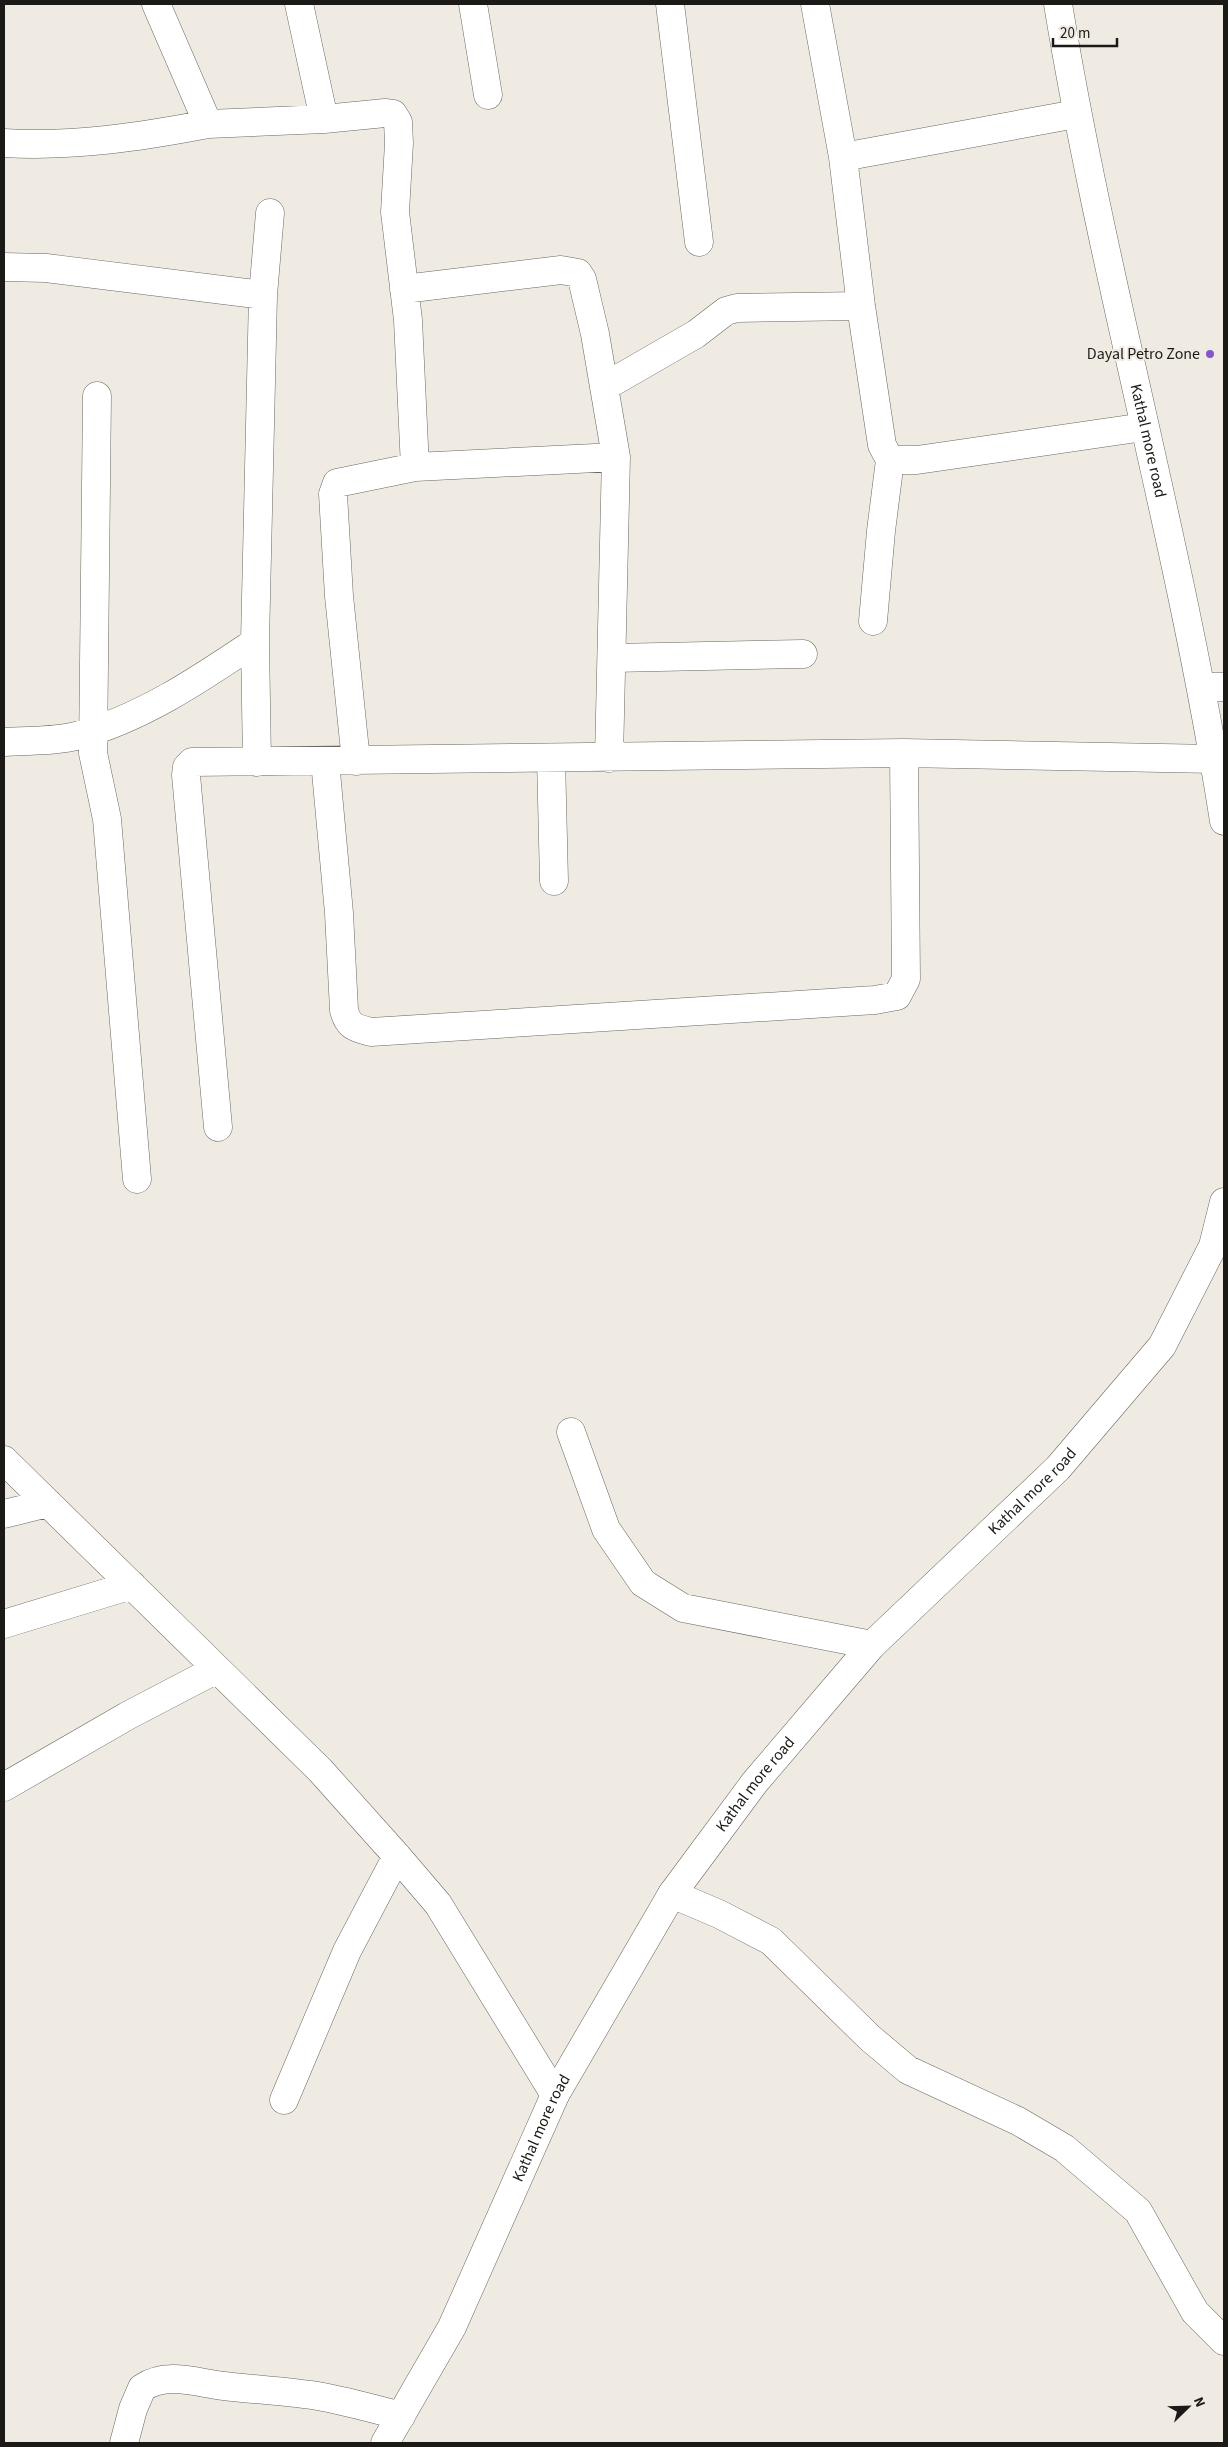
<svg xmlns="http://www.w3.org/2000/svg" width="1228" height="2447" font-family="'Source Sans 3',sans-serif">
<rect width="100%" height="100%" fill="#efebe3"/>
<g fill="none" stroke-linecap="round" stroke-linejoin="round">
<g stroke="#6a6760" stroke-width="29">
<path id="minor" d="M156,4L208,124L324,119L299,4
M473,4L488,95
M670,4L699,242
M815,4L843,157L861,306L882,445L890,460H917L1144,427
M324,119L385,113L393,114L398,122L399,143L395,212L408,320L415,467L616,457L609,758
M4,143C73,147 140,137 208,124
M843,157L1076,114
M4,267L46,268L263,295
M404,289L561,270L578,273L582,279L595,334L616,457
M604,387L696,334L726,311L737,308L861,306
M97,396L93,753L107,819L137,1179
M873,621L881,531L890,460
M613,658L803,654
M1201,687H1224
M4,742C27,740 54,742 76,736C141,719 200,679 255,642
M551,758L554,881
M325,761L339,913L344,1010C348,1027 356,1028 371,1032L875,1000L897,996L906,979L904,753
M356,761L339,596L333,494L337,483L415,467
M257,762L255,642L263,295L270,213
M218,1127L186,775L187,767L192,762L904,753L1215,759
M571,1432L606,1529L643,1583L683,1608L872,1645
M4,1460L320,1770L397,1856L438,1904L555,2095
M4,1514L48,1503
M4,1624L132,1585
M4,1787L127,1716L217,1669
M672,1894L719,1914L771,1941L870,2038L908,2070L1018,2121L1064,2148L1138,2211L1195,2312L1224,2341
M284,2100L347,1951L397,1856
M124,2443L133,2409L142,2388C167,2371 197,2383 224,2386C257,2390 290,2391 323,2397C349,2402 375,2409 401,2416"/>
</g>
<g stroke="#6a6760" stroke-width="29">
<g id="major">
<path id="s1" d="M1058,4C1103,278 1181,546 1224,821"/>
<path id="s2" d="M385,2443L452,2327L555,2095L672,1894L755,1782L872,1645L1058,1468L1162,1346L1213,1246L1224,1202"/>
</g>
</g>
<use href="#minor" stroke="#fff" stroke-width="28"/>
<use href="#major" stroke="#fff" stroke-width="28"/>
</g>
<circle fill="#8455cd" stroke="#efebe3" stroke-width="2" cx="1210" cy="354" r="5"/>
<g text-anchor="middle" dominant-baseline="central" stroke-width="4" stroke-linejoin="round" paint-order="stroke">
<g font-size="16" fill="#1b1a17" stroke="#efebe3" text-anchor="end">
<text x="1200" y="354">Dayal Petro Zone</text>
</g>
<g font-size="16" fill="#1b1a17" stroke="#efebe3">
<text stroke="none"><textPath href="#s1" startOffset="446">Kathal more road</textPath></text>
<text stroke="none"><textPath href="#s2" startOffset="1162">Kathal more road</textPath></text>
<text stroke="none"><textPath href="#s2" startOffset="758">Kathal more road</textPath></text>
<text stroke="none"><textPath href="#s2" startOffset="352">Kathal more road</textPath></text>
</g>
</g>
<rect width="1228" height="2447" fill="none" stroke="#1b1a17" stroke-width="10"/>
<g transform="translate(1188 2407) rotate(67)" stroke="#efebe3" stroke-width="4" paint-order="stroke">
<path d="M0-4L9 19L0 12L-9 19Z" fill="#1b1a17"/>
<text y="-8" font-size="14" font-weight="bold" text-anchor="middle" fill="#1b1a17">N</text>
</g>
<path d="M1053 38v8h64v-8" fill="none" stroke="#1b1a17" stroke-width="2.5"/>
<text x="1060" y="38" font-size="15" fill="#1b1a17" stroke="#efebe3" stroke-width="4" paint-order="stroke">20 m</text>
</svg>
